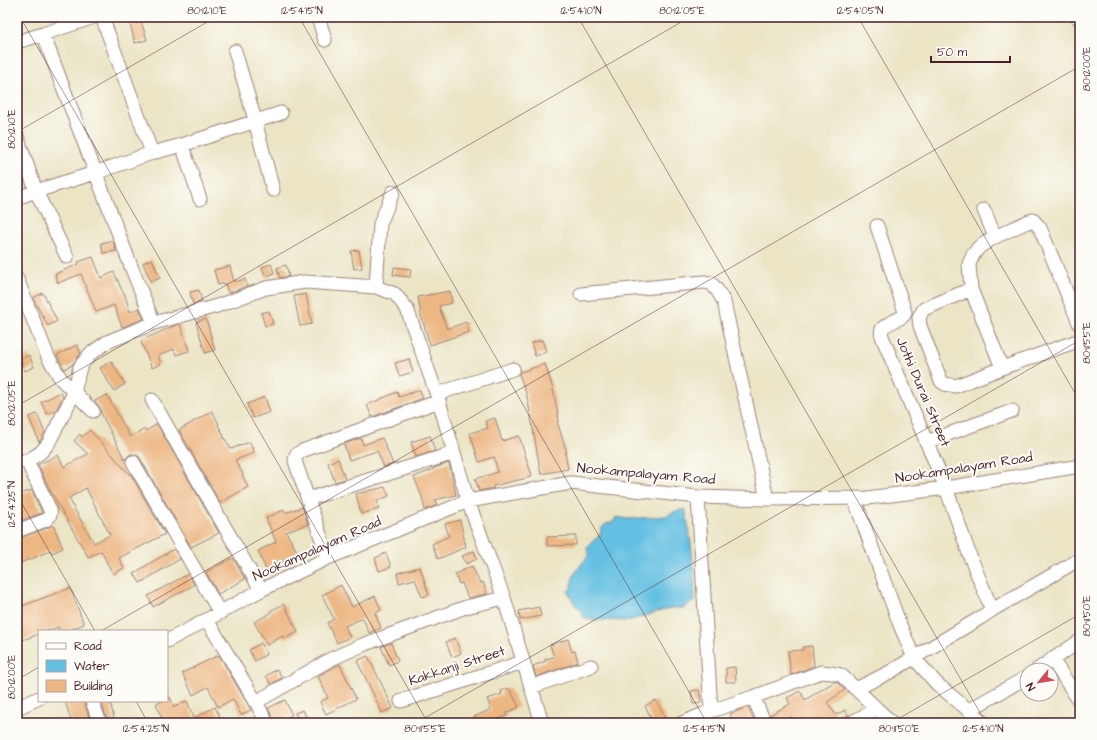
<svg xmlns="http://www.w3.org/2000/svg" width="1097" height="740" font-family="'Architects Daughter',sans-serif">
<rect width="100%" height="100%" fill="#fdfcf7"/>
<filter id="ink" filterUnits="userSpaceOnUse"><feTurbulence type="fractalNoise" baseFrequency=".025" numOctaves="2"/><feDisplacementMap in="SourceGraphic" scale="8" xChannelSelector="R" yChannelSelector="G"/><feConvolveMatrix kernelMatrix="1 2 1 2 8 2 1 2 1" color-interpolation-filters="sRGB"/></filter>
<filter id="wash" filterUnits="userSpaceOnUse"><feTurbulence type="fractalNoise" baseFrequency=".012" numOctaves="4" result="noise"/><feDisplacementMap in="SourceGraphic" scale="16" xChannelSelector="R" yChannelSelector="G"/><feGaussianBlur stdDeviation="0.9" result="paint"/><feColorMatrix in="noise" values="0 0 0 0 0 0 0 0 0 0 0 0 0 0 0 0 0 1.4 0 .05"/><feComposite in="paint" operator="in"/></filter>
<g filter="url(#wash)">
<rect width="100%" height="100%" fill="#ebe5c6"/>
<path fill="#64c0e2" stroke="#577086" d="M685,509C692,540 694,569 695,601L683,608H671L628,621L595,620L585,618L580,610L575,605L568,591L572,587C570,574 583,564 589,554L587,548L592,542L600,535C601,526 604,524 613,522L616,517L628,519L666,516L676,511Z"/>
<g id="blocks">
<path fill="#edb784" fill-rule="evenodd" d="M141,21L147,40L135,43L130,24Z
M113,240L116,251L103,253L101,243Z
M359,250L362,268L354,269L351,251Z
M93,257L101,278L114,272L123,293L124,292L130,312L139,308L144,319L122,327L114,305L96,312L81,274L58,283L55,274L79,264L78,262Z
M152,259L160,278L151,282L143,263Z
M271,264L274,273L266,277L262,267Z
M286,265L289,276L280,278L277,268Z
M230,266L234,282L245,279L247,286L228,293L225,283L218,285L214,270Z
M394,267L411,269L410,277L393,275Z
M199,290L202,302L193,304L190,292Z
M450,291L452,303L439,306L447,329L466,322L469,332L430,345L421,315L418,297Z
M43,293L57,321L48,326L33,298Z
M306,294L312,324L300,326L294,296Z
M269,311L273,324L265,326L261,313Z
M206,319L215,350L205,353L196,322Z
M180,324L189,351L176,355L174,349L158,356L161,364L152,368L141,342L142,341V340L174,326Z
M542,340L546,352L535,356L531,343Z
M77,345L81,353L72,365L64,369L57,355Z
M29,355L34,367L25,371L20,359Z
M409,359L413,372L399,376L395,363Z
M111,361L125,384L114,391L100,368Z
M545,364L553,389L559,421H557L567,453H565L568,469L541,474L527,396L519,374L520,372Z
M420,390L423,398L372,417L367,405L397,392L399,397Z
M61,392L63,397L56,410L47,414L41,402Z
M107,395L130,437L145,429L146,431L157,424L219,533L191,547L140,458L137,455L133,454L129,455L125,460L101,413V409L95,401Z
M265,397L270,412L253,418L247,404Z
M212,411L219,424L218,425L224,436H223L231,449L250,442L254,453L235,460L243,474L242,475L248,487L220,503L179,430Z
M37,414L45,433L39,442L29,417Z
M495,418L502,441L519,436L532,476H530L531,477L493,486L494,488L479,491L475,479L498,472L494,457L479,462L470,433L488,428L485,421Z
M90,430L130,475H131L165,534L119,558L124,568L113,574L101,551L88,557L50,490L38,465L58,455L64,467L88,454L74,441L80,434L82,437ZM86,488L110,535L94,543L76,512L69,498Z
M430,436L435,451L416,457L411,442Z
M361,438L363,445L382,438L393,464L384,467L377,451L349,460L344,444Z
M338,459L345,479L335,482L328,463Z
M449,463L456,495L435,500L437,505L425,510L422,497L414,477L434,469V468Z
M385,487L389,496L377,501L379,509L361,514L356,494Z
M32,490L38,505H39L42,513L17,522V495Z
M302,507L308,524L286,532L298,553L285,561L266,570L258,551L276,542L266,518L284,510L285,513Z
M460,520L466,547L438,559L432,544L449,536L445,524Z
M53,525L63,548L52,553L50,550L30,560L29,559L17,565V539L49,527Z
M576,536V545L547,546V537Z
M174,549L180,559L140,583L134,573Z
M474,551L477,559L466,564L462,556Z
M386,553L391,567L379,571L375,558Z
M233,558L245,579L218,594L206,572Z
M472,566L480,583L483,582L487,594L468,598L462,583L459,584L455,574Z
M420,567L429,595L422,597L415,579L399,583L397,573Z
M188,574L194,585L153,607L148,596Z
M341,585L352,607L375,596L381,610L375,613L381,628L369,633L363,618L345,626L350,637L337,643L327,623L334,619L322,595Z
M70,588L84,624L67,631H60L58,627L47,631H39V634L17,642V608Z
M284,604L298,632L284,639L283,636L267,645L254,622L271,613L270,611Z
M539,607L541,616L520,620L519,611Z
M455,638L461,653L452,657L446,642Z
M568,639L572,652L575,651L578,662L536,677L533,666L546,661L545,659L554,657L550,645Z
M261,643L267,654L255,661L249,650Z
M391,643L398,661L389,665L381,647Z
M812,646L814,666L791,675L788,651L803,650V647Z
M219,655L251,710L241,715L233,699L218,707L208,687L193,695L182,673Z
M368,656L393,708L382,713L370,687L357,661Z
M340,664L356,699L326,714L320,702L328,698L318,676Z
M735,667L736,682H726V668Z
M277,669L282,678L271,684L266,676Z
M834,682H837L845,690L827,702L836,715L845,710L848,715L844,719L843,721L841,723H796L791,717L780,723H773L770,715L790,704L787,698L800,691L805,700Z
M509,688L519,707L506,713L507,716L484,723H477L474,717L491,709L487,699L502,694L501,691Z
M699,690L701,703L693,704L691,691Z
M170,697L174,707L187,701L194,718L215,707L223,723H164L156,704L162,701H167V699Z
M285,700L292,715L275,723L268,708Z
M656,700L668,723H654L645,706Z
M65,701H84L91,723H72Z
M101,701H110L115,723H108Z
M748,707L755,723H734L730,714Z
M303,710L309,723H299L295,713Z"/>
</g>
</g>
<g filter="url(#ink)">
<use href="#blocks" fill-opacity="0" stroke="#9a8278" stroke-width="1"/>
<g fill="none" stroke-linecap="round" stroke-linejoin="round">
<g stroke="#9a8278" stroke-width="15">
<path id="minor" d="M102,17L152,153
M318,17L325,40
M1077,17L1080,20
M43,34L132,269L154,323
M17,42L43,34L94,17
M235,51L253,113L273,190
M17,136L36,191L67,257
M182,145L200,199
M17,198L36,191L95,173L152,153L182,145L281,113
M984,210L995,237L979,247L973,255L969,264L971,289L1002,368L1080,340
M877,226L905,312L904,315L902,317C898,319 884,325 882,329C880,332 882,336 883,339L946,488L970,556L992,610
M995,237L1029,221L1033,220L1040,228L1080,325
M17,279L48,357L61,379L93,411
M376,287L380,224L393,192
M971,289L924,309L919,317L920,326L941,381L945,384L956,386L1002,368
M581,294L704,282L711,283L717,290L724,302L767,499
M437,394L513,369
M152,400L261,590
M926,442L1012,411
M17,461H27L40,453L48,444L74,393L80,367L90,354L107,342L154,323L217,306L266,288L305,282L376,287L395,294L407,309L439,401L468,501L504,598L542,723
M133,462L220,613
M698,497L711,711
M854,498L900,625L914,658L937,684L984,723
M308,499L454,453
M17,531L46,520C50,517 51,515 50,510L27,461
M328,558L295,461L296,455L302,451L439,401
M207,620L256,702L267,723
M167,641L210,618L261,590L328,558L468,501L571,483L698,497L767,499L867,498L946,488L1080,466
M1052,659L1080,702
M1037,670L1080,641
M531,687L591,666
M856,689L890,672L980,618L992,610L1080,559
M753,697L765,723
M92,701L100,723
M401,701L523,662
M256,702L331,659L365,644L466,607L504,598
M17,708L39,698
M969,710L1027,677
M682,723L711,711L753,697L821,672L832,673L841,675L892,723
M851,723L876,709"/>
</g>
<use href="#minor" stroke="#fff" stroke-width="13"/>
</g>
</g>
<path fill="none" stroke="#4a1f2b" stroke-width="1" stroke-opacity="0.45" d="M20,17L428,723M299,17L707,723M578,17L986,723M858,17L1080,402M17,132L216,17M17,406L690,17M17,495L95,631M101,631L1080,66M17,680L39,667M136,701L148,723M416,723L1080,340M891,723L1080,614"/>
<g text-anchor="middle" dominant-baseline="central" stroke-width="4" stroke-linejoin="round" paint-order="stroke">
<g font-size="14" fill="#4a1f2b" stroke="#fdfcf7">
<text transform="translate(923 392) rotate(67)">Jothi Durai Street</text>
<text transform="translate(964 468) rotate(-9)">Nookampalayam Road</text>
<text transform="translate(646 474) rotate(5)">Nookampalayam Road</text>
<text transform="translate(317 549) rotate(-24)">Nookampalayam Road</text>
<text transform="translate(457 666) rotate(-18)">Kakkanji Street</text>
</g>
</g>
<rect width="1097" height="740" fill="none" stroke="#fdfcf7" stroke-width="44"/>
<rect x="38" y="630" width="130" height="72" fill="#fdfcf7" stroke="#b5a4a5"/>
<rect x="46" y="643" width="20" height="6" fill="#ffffff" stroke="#b5a4a5"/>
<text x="74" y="650" font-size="12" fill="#4a1f2b">Road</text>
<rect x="46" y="660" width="20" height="12" fill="#64c0e2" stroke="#b5a4a5"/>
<text x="74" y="670" font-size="12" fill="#4a1f2b">Water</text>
<rect x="46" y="680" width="20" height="12" fill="#edb784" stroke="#b5a4a5"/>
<text x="74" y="690" font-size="12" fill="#4a1f2b">Building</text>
<g transform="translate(1039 682) rotate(240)"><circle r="19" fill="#fdfcf7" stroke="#b5a4a5"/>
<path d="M0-3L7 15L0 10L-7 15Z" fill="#d1495b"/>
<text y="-6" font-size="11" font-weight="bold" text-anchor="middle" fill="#4a1f2b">N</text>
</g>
<path d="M931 56v6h79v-6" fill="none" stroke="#4a1f2b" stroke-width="2"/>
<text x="937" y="56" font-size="12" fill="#4a1f2b" stroke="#fdfcf7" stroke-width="3" paint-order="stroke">50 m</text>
<rect x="22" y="22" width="1053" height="696" fill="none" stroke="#4a1f2b" stroke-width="1.5"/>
<g font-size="10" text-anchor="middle" fill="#4a1f2b">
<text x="207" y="14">80°12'10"E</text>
<text x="302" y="14">12°54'15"N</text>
<text x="581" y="14">12°54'10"N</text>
<text x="682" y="14">80°12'05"E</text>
<text x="860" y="14">12°54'05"N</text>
<text transform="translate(1086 69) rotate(-90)" y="4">80°12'00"E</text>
<text transform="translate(11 129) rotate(-90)" y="4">80°12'10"E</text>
<text transform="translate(1086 343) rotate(-90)" y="4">80°11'55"E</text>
<text transform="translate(11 403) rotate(-90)" y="4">80°12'05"E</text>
<text transform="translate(11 504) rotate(-90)" y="4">12°54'25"N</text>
<text transform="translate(1086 616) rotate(-90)" y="4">80°11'50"E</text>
<text transform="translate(11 677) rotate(-90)" y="4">80°12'00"E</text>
<text x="146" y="732">12°54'25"N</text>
<text x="425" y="732">80°11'55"E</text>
<text x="704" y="732">12°54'15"N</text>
<text x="899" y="732">80°11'50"E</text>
<text x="983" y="732">12°54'10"N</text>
</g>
</svg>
